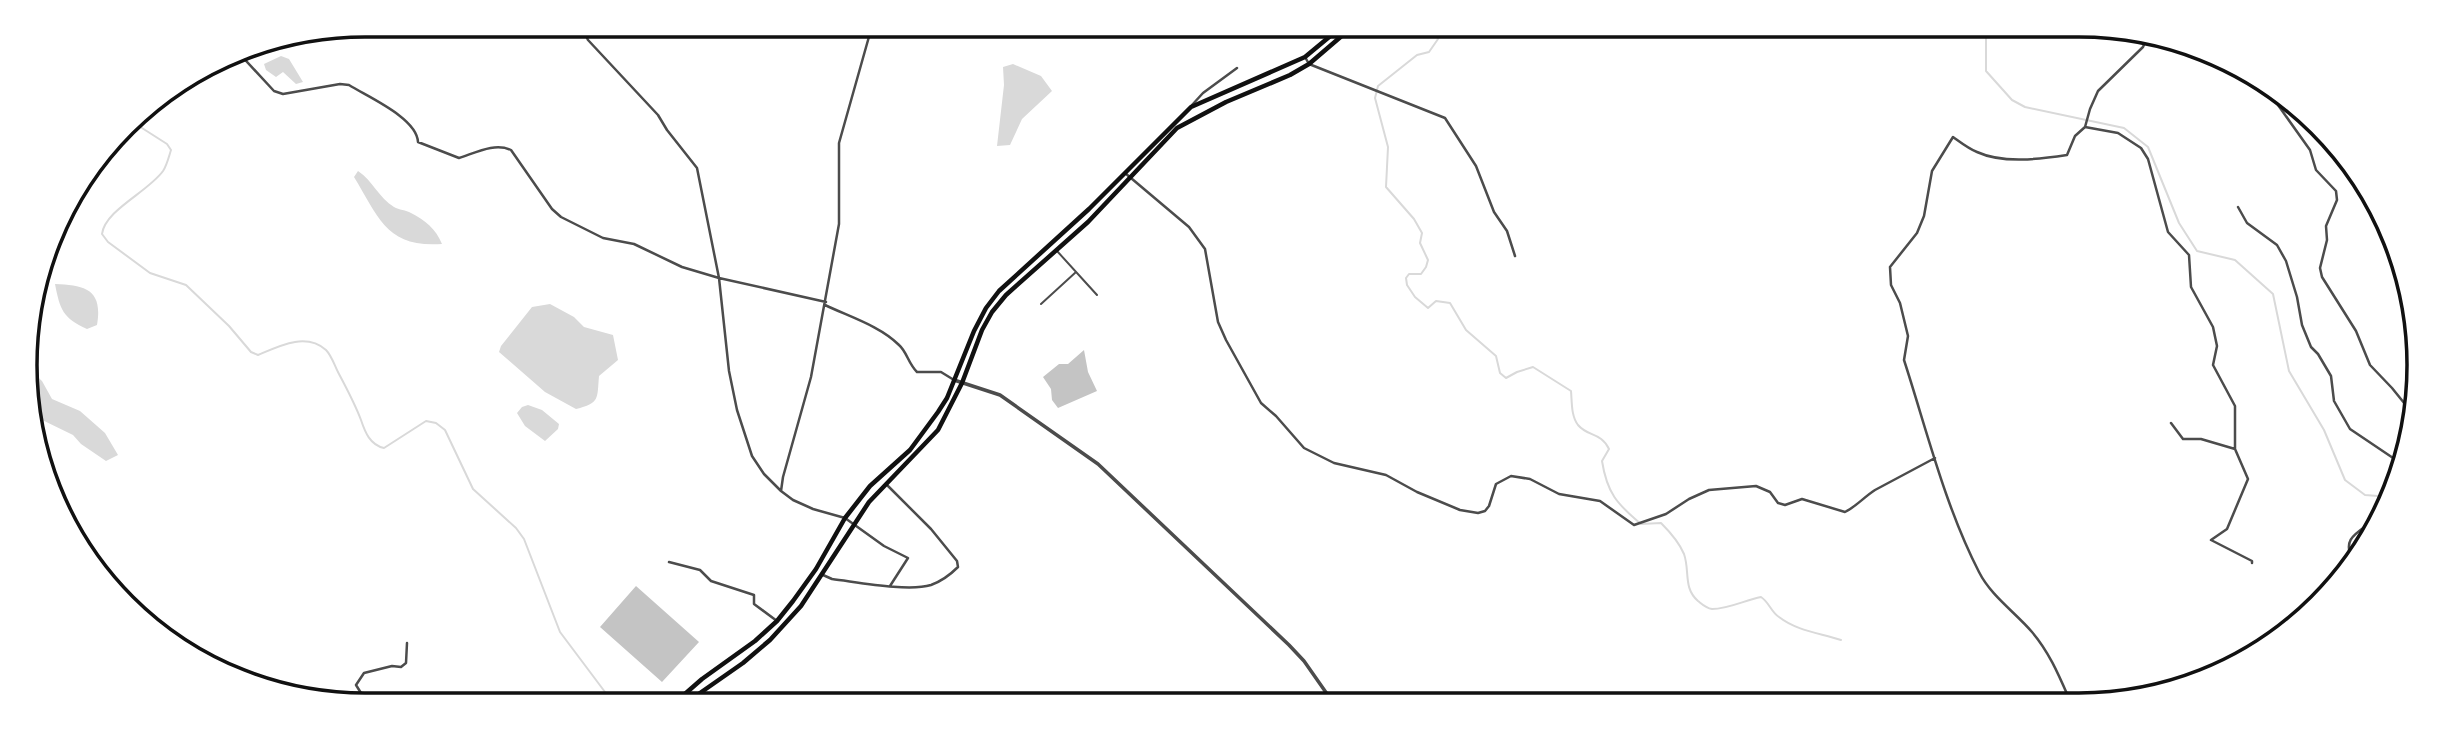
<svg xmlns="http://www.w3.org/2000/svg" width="2444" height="730" font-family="'Open Sans',sans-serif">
<rect width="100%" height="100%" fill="#fff"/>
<path fill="#d9d9d9" d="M281,56L289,59L303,82L296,84L283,72L276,77L266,70L264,64Z
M1013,64L1041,76L1052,91L1022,119L1010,145L997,146L1004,85L1003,67Z
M358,171C373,181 379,198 394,207C399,210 406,210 411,213C425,220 436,229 442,244C387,248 379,218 354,177Z
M55,284C86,285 103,290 97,325L87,329C63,318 60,310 55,284Z
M550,304L574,317L584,327L613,335L618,360L599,376C597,399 600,403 576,409L545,392L499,352L501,346L532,307Z
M28,368L42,381L52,399L80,411L105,433L118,455L106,461L81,444L73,435L32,415Z
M528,405L542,410L559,424L558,429L545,441L525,426L517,413L522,407Z"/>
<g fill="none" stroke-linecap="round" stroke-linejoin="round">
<path stroke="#d9d9d9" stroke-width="2" d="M1436,28L1438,39L1429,52L1417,55L1378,86L1375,98L1388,147L1386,187L1414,219L1422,233L1420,243L1428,260L1426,267L1421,274H1409L1406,278L1407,285L1415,297L1428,308L1436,301L1450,303L1466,330L1496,356L1500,373L1506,378L1517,372L1533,367L1571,391C1572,402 1571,416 1578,425C1588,437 1601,432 1609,449L1602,461C1607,493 1617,504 1641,524L1661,523C1670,532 1679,542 1684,554C1690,571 1683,588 1698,601C1703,605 1706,608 1712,609C1729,609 1745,600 1761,597C1769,602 1771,612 1779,617C1797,631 1820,633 1841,640
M1986,30V71L2012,100L2025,107L2124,128L2148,147L2179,223L2197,251L2235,260L2273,294L2289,371L2324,430L2345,480L2365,495L2391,497
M131,121L167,144L171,150C169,156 167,165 163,171C148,192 105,210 102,234L108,242L150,273L186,285L229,326L251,352L258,355C279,346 306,332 326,350C332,356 335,367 339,374C347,389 355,404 361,420C365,432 370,445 384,448L426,421L436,423L445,430L473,489L516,528L524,539L560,632L611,700"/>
</g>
<path fill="#c4c4c4" d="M1084,350L1088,372L1097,391L1058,408L1052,400L1051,389L1043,377L1059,364H1068Z
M636,586L699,642L662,682L600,627Z"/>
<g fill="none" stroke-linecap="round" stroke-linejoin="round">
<path stroke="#4c4c4c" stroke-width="2" d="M1057,251L1097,295
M1041,304L1076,272"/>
<path stroke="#4c4c4c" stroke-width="2.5" d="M581,25L588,40L658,115L667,130L697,168L719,278L729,371L737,410L752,456L764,474L781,491
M872,26L839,143V224L811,377L783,477L781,491L793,500L813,509L845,518L884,546L908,558L890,586
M236,50L274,91L283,94L340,84L349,85C368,97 417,118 418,142L459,158C475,153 495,142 511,150L552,209L561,217L603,238L634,244L682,267L719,278L826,302
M1305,57L1309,64L1445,118L1476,166L1494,212L1507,231L1515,256
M2276,89L2278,105L2310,150L2316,170L2336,191L2337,200L2326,226L2327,240L2320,268L2322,277L2356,331L2370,365L2392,388L2413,414
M1192,105L1203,93L1237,68
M2085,127L2118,133L2141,148L2148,159L2168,232L2189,255L2191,287L2213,327L2217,346L2213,365L2235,406V449L2248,479L2227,529L2211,540L2252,561V563
M1125,173L1189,227L1205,249L1218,322L1226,340L1261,403L1276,416L1304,448L1334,463L1386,475L1417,492L1460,510L1478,513L1485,511L1489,506L1496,484L1511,476L1530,479L1559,494L1600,501L1634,525L1666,514L1689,499L1709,490L1756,486L1770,492L1778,503L1785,505L1802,499L1845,512C1857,506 1864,497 1875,490L1935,458
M2238,207L2247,223L2277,245L2286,261L2297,297L2302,325L2311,347L2318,354L2331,376L2334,401L2350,429L2402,464
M825,305C850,317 880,326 899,345C907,352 908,363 917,372H941L954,380
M2171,423L2183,439H2201L2235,449
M2353,560C2341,539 2357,533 2373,521L2380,522
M669,562L700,570L711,581L754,595V604L777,621
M823,575L832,579C857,582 908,592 931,585C942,581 950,575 958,567L957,561L931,529L886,484
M361,699V693L356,685L364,673L392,666L401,667L406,663L407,643
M2071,703C2060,678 2050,653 2032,632C2016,613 1991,596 1979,572C1945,506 1927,431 1904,360L1908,336L1900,303L1891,285L1890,267L1917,233L1924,216L1932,171L1953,137C1960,142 1969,149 1977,152C2003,164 2040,159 2067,155L2075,136L2085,127L2090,109L2098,91L2143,47L2149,33"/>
<path stroke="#4c4c4c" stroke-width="3.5" d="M954,380L1000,395L1098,464L1289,645L1304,661L1332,701"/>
<path stroke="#111" stroke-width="4.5" d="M678,700L702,679L755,641L777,621L793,601L816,569L845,518L870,486L910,450L938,412L947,398L974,331L986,308L999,291L1089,209L1191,107L1305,57L1340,28
M690,700L743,663L770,640L801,606L869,502L938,430L962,383L982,330L992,312L1006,295L1088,222L1177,128L1226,102L1290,75L1309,64L1351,28"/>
</g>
<path d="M0 0H2444V730H0ZM365 37H2079A328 328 0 0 1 2407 365V365A328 328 0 0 1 2079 693H365A328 328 0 0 1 37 365V365A328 328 0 0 1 365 37Z" fill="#fff" fill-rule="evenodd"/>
<path fill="none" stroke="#111" stroke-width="3.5" d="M365 37H2079A328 328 0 0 1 2407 365V365A328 328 0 0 1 2079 693H365A328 328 0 0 1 37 365V365A328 328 0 0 1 365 37Z"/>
</svg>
